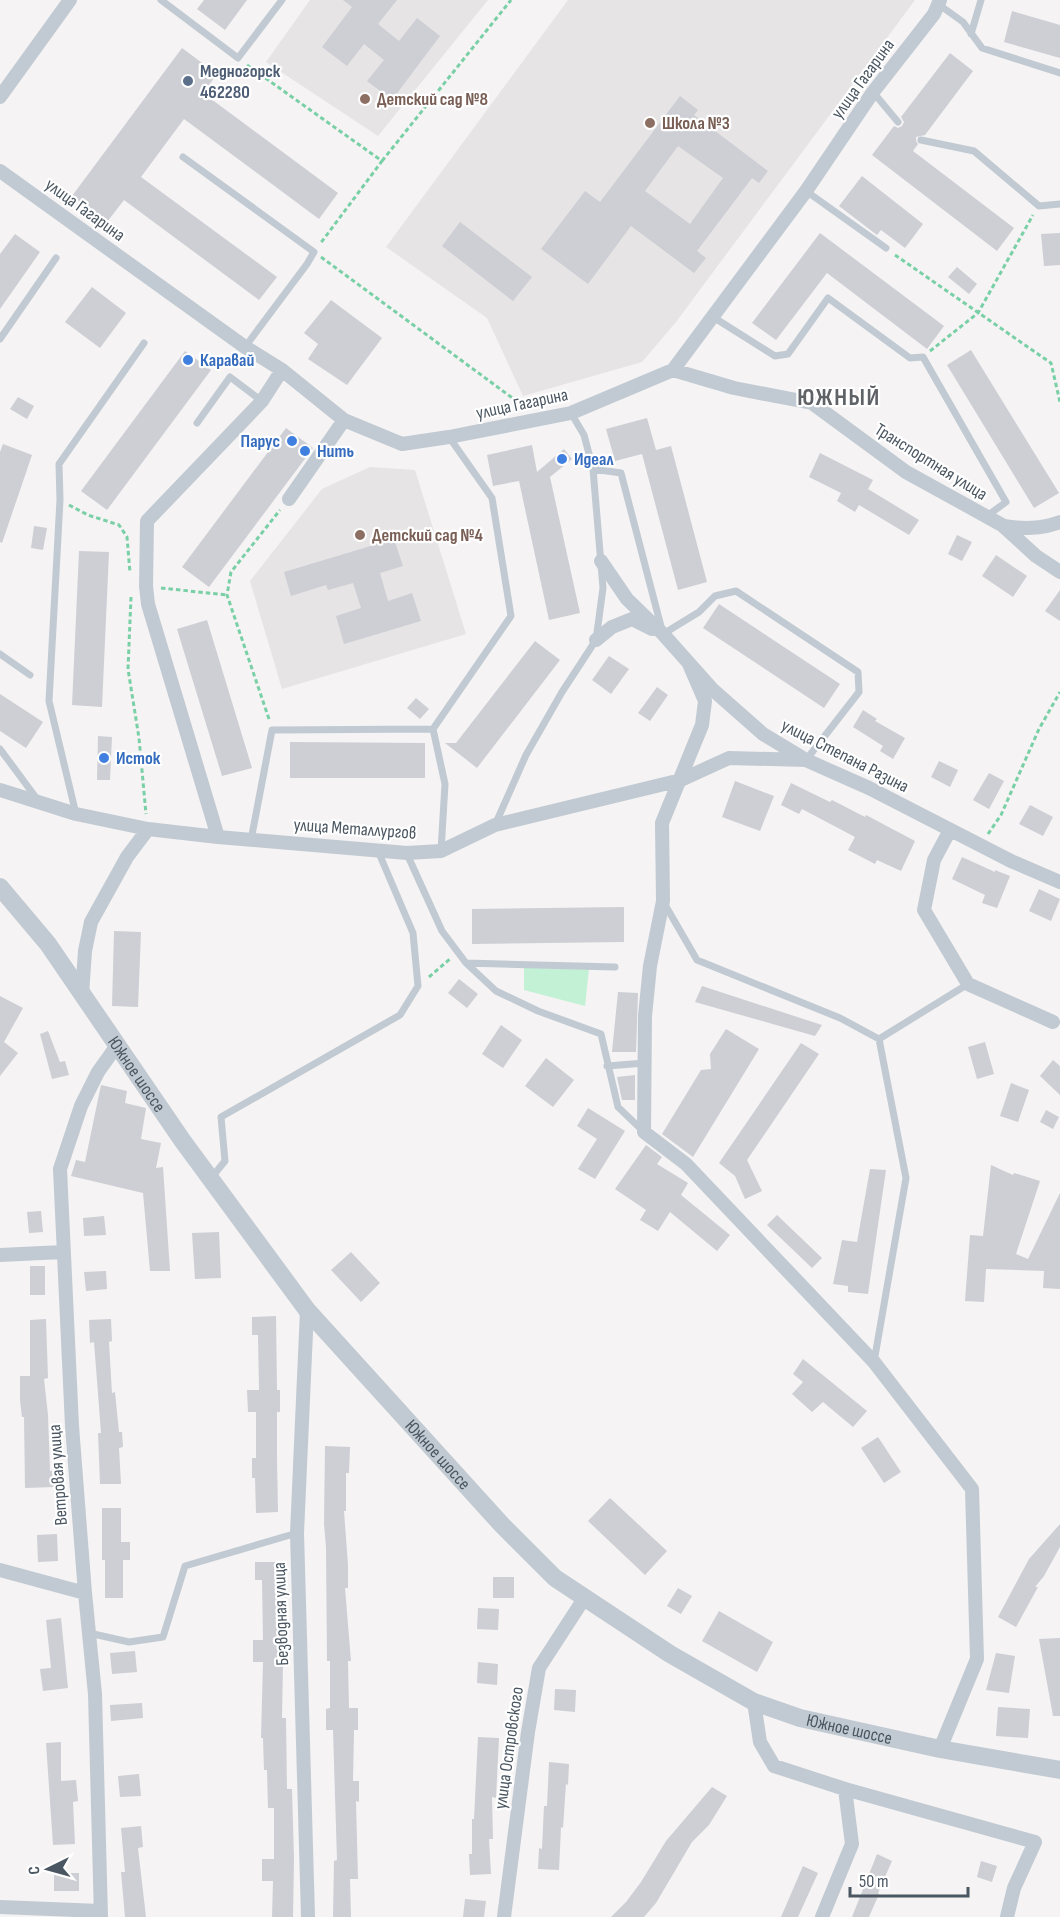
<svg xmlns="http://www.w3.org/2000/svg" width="1060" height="1917" font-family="'Sofia Sans Condensed',sans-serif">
<rect width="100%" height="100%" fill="#f5f3f3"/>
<path fill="#e6e4e5" d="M310,0H488L378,136L266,62Z
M568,0H915L676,322L642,362L523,396L487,318L386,247Z
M370,467L415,470L466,634L282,689L250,581L322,489Z"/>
<path fill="#c3f1d5" d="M524,967L589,969L585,1006L524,990Z"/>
<path fill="#cdcfd5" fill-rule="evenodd" d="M204,0H247L225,30L197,9Z
M343,0H397L378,24L399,41L417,18L440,36L392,100L367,81L384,60L364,44L347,66L322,47L352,7Z
M1012,11L1060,25V58L1004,42Z
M182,48L217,74L203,93L338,193L319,219L184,119L141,177L277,277L259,300L124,200L107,222L72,196Z
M950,53L973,71L925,135L916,137V141L918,144L913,151L1014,228L997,251L872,155L894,126L898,128L902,126L904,122L901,117Z
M680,96L698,110L694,115L768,171L759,183L752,178L697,251L706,258L694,273L631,226L588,284L541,249L585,191L600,202ZM678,146L723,178L690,224L645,191Z
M862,176L923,224L905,248L881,230L877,235L839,206Z
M460,222L532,277L513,301L442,246Z
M820,233L944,326L927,349L827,273L776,340L752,323Z
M1060,233V265L1044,266L1041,234Z
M15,234L40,252L0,309V254Z
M957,267L977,284L969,294L948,277Z
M92,287L126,313L100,348L65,322Z
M331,300L382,338L347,385L308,359L318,344L304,333Z
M971,350L1059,493L1034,508L947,365Z
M185,351L211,370L107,510L81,491Z
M18,397L34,406L27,419L10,409Z
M647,418L656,450L671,446L707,582L678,590L642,454L615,461L606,429Z
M286,428L313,448L209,587L182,567Z
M3,444L32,455L2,543L0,542V452Z
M532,445L537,472L564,449L572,459L550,477L580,613L549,620L519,481L493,486L487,455Z
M820,453L873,480L868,489L919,520L909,535L859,505L855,512L837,501L841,493L809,477Z
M34,526L47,528L43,550L31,548Z
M957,535L972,542L962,561L948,554Z
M394,539L403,566L380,573L388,601L412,593L421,621L344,644L336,616L361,608L353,583L328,590L326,585L291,596L284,572Z
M79,551L109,552L102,707L72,705Z
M996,555L1027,576L1013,597L982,576Z
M1060,590V621L1045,611Z
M719,604L840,684L824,708L703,628Z
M207,620L252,768L222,776L177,629Z
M535,641L560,660L477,768L445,743H456Z
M609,656L629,669L611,694L592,680Z
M657,687L668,695L650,721L638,713Z
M0,694L43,722L26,748L0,731Z
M416,698L429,709L420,719L407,708Z
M863,710L877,719L875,721L905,738L893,759L880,751L883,746L853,727Z
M98,736L112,737L110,780H97Z
M290,742L425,743V778H290Z
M939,761L958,770L950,787L931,777Z
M989,773L1004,781L989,809L973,800Z
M735,781L774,796L760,831L722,817Z
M791,783L830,802L832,800L865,817L866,815L915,841L901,871L877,860L875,864L848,850L855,837L802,809L799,814L781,805Z
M1030,805L1053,817L1043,836L1019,824Z
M962,857L995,872V870L1010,876L997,908L982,903L985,895L952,879Z
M1039,889L1060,899L1051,921L1029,911Z
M624,907V942L472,944V909Z
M114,931L141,932L138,1007L112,1006Z
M459,979L478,994L467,1008L448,993Z
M702,986L822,1025L815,1036L695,1002Z
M618,992L638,993L636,1052H612Z
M0,996L23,1008L4,1042L18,1053L0,1076Z
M501,1025L522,1040L503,1068L482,1054Z
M726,1029L759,1049L693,1157L662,1134L701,1070L711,1069L710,1054Z
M48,1031L60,1062L65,1061L69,1075L52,1079L40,1034Z
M985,1042L994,1074L977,1079L968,1047Z
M801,1043L819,1054L747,1160L762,1191L745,1199L735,1176L719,1163Z
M546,1058L574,1080L553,1107L525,1086Z
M1053,1060L1060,1066V1095L1040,1076Z
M635,1075V1100H622L617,1077Z
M1011,1083L1029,1090L1018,1122L1000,1116Z
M101,1085L127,1091L125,1103L146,1108L141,1139L161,1143L156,1168L163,1167L170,1271H150L143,1193L71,1176L76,1160L85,1162Z
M588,1108L625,1131L595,1179L578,1169L597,1139L577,1126Z
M1046,1110L1059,1117L1053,1129L1040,1122Z
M646,1145L662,1157L657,1164L688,1183L681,1195L730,1235L717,1251L670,1212L658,1231L640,1220L646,1210L615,1189Z
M991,1165L1013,1175L1014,1173L1040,1181L1016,1254L1028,1259L1060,1193V1289L1043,1288L1044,1271L986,1269L984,1302L965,1301L970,1235L983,1236Z
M870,1169L886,1170L868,1294L848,1292V1286L833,1284L842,1240L857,1242Z
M41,1211L43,1232L29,1233L27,1212Z
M777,1215L822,1258L812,1268L767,1225Z
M104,1216L106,1235L84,1236L83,1218Z
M219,1232L221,1278L195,1279L192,1233Z
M351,1252L380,1283L361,1302L331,1270Z
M30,1266H45V1295H30Z
M106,1271L107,1289L86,1291L84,1272Z
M276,1316L277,1390H280V1412H277V1458L278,1512L256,1513L255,1478H252V1458H256V1412H248L247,1390H259L258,1335H252V1317Z
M46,1319L48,1378L44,1379L48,1415L50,1471H52L54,1487L25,1488L24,1417H22L20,1400V1376H30V1320Z
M111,1319L112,1341L109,1342L112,1393L115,1392L119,1432H122L123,1447L119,1448L121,1484H100L98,1433H101L94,1342L90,1343L89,1320Z
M803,1359L867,1411L853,1427L823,1402L812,1412L792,1394L803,1382L793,1374Z
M878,1437L901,1472L884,1483L861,1448Z
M325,1446L350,1447L349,1473H346V1511H344L348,1565V1588H345L351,1661H348L349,1708H358V1730H354L353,1781H359V1802L356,1801L358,1879H350L351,1917H333L334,1861L337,1860L333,1730H326V1709L330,1708V1661H327L326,1547L324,1524Z
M610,1498L667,1551L645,1575L588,1521Z
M102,1508H121V1542H130V1560H123V1598H105V1560H102Z
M1060,1524V1547L1044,1576L1035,1587H1038L1016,1627L998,1617L1029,1559Z
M57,1534L58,1561L38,1562L37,1535Z
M255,1562H279L281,1640H286V1662H283L282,1718H286L287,1789H292L294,1859L293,1917H272L273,1881H262V1859H274V1808H268L267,1770H264L263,1738H261L263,1662H253V1640H263L262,1580H255Z
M493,1577H514V1598H493Z
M678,1588L692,1596L681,1614L667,1606Z
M478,1608L499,1609L498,1630L477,1629Z
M719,1611L773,1642L757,1672L702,1641Z
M61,1618L68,1688L43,1691L40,1669L51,1668L46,1620Z
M1060,1638V1716H1053L1039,1639Z
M135,1651L137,1672L112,1674L110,1653Z
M996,1653L1015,1656L1009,1693L986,1690Z
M478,1662L498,1664L497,1685L477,1683Z
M555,1689L576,1690L575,1712L554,1710Z
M142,1703L143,1718L111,1721L110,1705Z
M998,1707L1030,1709L1028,1738L996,1736Z
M478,1737L499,1738L496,1798L492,1797L493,1839H489L491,1874L470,1875L469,1854H472V1819H474Z
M61,1742V1781L76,1780L78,1801L73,1802L75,1844L53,1845L46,1743Z
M549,1762L569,1764L568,1785L566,1784L563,1828L561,1827L559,1870L538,1869L539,1848L542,1849L544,1806H547Z
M139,1774L141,1796L120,1797L118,1776Z
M712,1787L727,1796L709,1825L692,1842L656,1903L644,1917H611L626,1902L641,1882L666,1841Z
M141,1826L143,1847L138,1848L146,1917H125L121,1872H125L121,1828Z
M877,1854L892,1861L878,1893L879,1894L869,1917H852Z
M981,1861L997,1866L992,1882L977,1877Z
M803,1866L818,1873L798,1917H781Z
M54,1873H79V1891H54Z
M465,1899L486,1901L484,1917H463Z"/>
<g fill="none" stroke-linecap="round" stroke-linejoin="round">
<path stroke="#7ad0a6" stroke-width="3" stroke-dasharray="4.5 3" stroke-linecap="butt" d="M247,65L382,161L320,244
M382,161L511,0
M895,255L1051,363L1060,402
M321,257L526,408
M930,351L978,313L1033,215
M69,505L88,515L119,525L127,537L130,573
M161,588L227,595
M131,597L128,669L139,738L146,814
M269,719L227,595L231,572L280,510
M988,834L1001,815L1039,729L1060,692
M429,977L451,958"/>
<path stroke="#c1cad2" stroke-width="7" d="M161,0L238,58L282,0
M938,4L963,22L982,48L1060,73
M971,34L981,0
M873,92L898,122
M921,140L974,151L1039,206L1060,204
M183,157L314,252L307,264L245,347
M806,191L886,248
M713,317L775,356L788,354L828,298L910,358L923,357L1006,502L987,516
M0,339L56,258
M197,423L230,377L262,401
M593,469L621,473L663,634L699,612L715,596L736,591L858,672L859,692L806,760
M0,654L30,675
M433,729L445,784L441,851
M0,749L37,799
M76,814L49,701L60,500L59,464L144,343
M495,825L526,755L562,692L596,640L603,588L593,469L584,435L571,413
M251,840L272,730L433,729L511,616L492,498L449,437
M407,854L442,931L466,963L615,967
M664,903L697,960L840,1018L879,1039
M466,963L496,991L538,1011L601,1034L618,1107L643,1131
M607,1066L645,1063
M212,1177L225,1161L221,1117L400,1015L418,986L413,933L378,851
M874,1362L906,1178L879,1039L968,984
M89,1633L129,1642L163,1637L185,1566L297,1533"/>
<path stroke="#c1cad2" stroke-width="14" d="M0,97L70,0
M0,171L245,347L282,370L344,420L402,444L449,437L571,413L673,370L806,191L873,92L934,14L940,0
M673,370L734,388L812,403L906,472L1002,525L1036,556L1060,572
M289,499L344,420
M1004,526C1024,529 1040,529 1060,522
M601,561L627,599L663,634L712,689L763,734L806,760L869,788L1011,861L1060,882
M596,640L612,627L632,619L652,629
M689,664L705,701L702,725L662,823L663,901L650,966L645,1016L644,1132L686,1164L874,1362L972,1489L977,1659L940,1749
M0,790L76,814L148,829L218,837L407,853L441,851L495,825L681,780L729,758L806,760
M950,830L934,860L924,910L968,984L1053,1022
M218,837L148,604L146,586L147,521L262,401L282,370
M82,995L85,951L91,922L127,857L148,829
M0,1255L63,1252
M307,1310L297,1533L308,1917
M0,1570L85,1593
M754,1702L760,1742L774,1766L845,1789L1035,1842L1014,1888L1007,1917
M0,1907L100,1911
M101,1917L95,1694L85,1593L72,1426L60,1169L81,1106L98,1072L118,1044
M504,1917L528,1732L539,1668L585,1597
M822,1917L852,1844L845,1789"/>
<path stroke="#c1cad2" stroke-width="18" id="s1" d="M0,887L48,944L182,1140L307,1310L502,1525L555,1578L670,1654L754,1702L800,1718L940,1749L1060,1770"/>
</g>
<circle fill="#5c6f8a" stroke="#fff" stroke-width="2" cx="188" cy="81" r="6"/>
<g fill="#8d6e63" stroke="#fff" stroke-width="2">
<circle cx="365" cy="99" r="6"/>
<circle cx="650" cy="123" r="6"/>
<circle cx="360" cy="535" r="6"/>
</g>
<g fill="#3f7fe0" stroke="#fff" stroke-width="2">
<circle cx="188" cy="360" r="6"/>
<circle cx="292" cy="441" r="6"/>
<circle cx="305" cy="451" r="6"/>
<circle cx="562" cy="459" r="6"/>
<circle cx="104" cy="758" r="6"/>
</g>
<g text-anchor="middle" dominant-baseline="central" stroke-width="4.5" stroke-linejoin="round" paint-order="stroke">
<g font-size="18" font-weight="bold" fill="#4e5e75" stroke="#fff" text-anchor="start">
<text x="200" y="71">Медногорск<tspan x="200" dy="21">462280</tspan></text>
</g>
<g font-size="18" fill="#4a5661" stroke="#fff">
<text transform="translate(863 79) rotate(-54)">улица Гагарина</text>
<text transform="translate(85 210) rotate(36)">улица Гагарина</text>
<text transform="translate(522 404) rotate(-12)">улица Гагарина</text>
<text transform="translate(931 462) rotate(32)">Транспортная улица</text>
<text transform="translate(845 756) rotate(27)">улица Степана Разина</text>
<text transform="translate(355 829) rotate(4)">улица Металлургов</text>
<text stroke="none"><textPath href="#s1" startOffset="232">Южное шоссе</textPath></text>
<text stroke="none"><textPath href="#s1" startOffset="718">Южное шоссе</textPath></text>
<text transform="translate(58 1475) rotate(-94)">Ветровая улица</text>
<text transform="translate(281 1614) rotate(-92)">Безводная улица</text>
<text stroke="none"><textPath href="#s1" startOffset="1222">Южное шоссе</textPath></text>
<text transform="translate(509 1748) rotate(-82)">улица Островского</text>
</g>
<g font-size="18" font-weight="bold" fill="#785e54" stroke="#fff" text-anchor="start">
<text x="377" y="99">Детский сад №8</text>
<text x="662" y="123">Школа №3</text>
<text x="372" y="535">Детский сад №4</text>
</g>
<g font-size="18" font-weight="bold" fill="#366cbe" stroke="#fff" text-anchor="start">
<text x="200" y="360">Каравай</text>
<text x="280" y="441" text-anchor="end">Парус</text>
<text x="317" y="451">Нить</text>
<text x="574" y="459">Идеал</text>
<text x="116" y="758">Исток</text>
</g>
<g font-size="24" font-weight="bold" letter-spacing="1.5" fill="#5f6368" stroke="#fff">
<text x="839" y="397">ЮЖНЫЙ</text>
</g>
</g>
<g transform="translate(48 1869) rotate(265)" stroke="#ffffff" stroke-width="4.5" paint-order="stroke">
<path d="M0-4.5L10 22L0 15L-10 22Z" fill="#4a5661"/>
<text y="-9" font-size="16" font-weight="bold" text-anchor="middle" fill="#4a5661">С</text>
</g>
<path d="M850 1887v9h118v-9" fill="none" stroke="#4a5661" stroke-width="3"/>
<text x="859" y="1887" font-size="18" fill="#4a5661" stroke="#ffffff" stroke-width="4.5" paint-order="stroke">50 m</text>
</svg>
